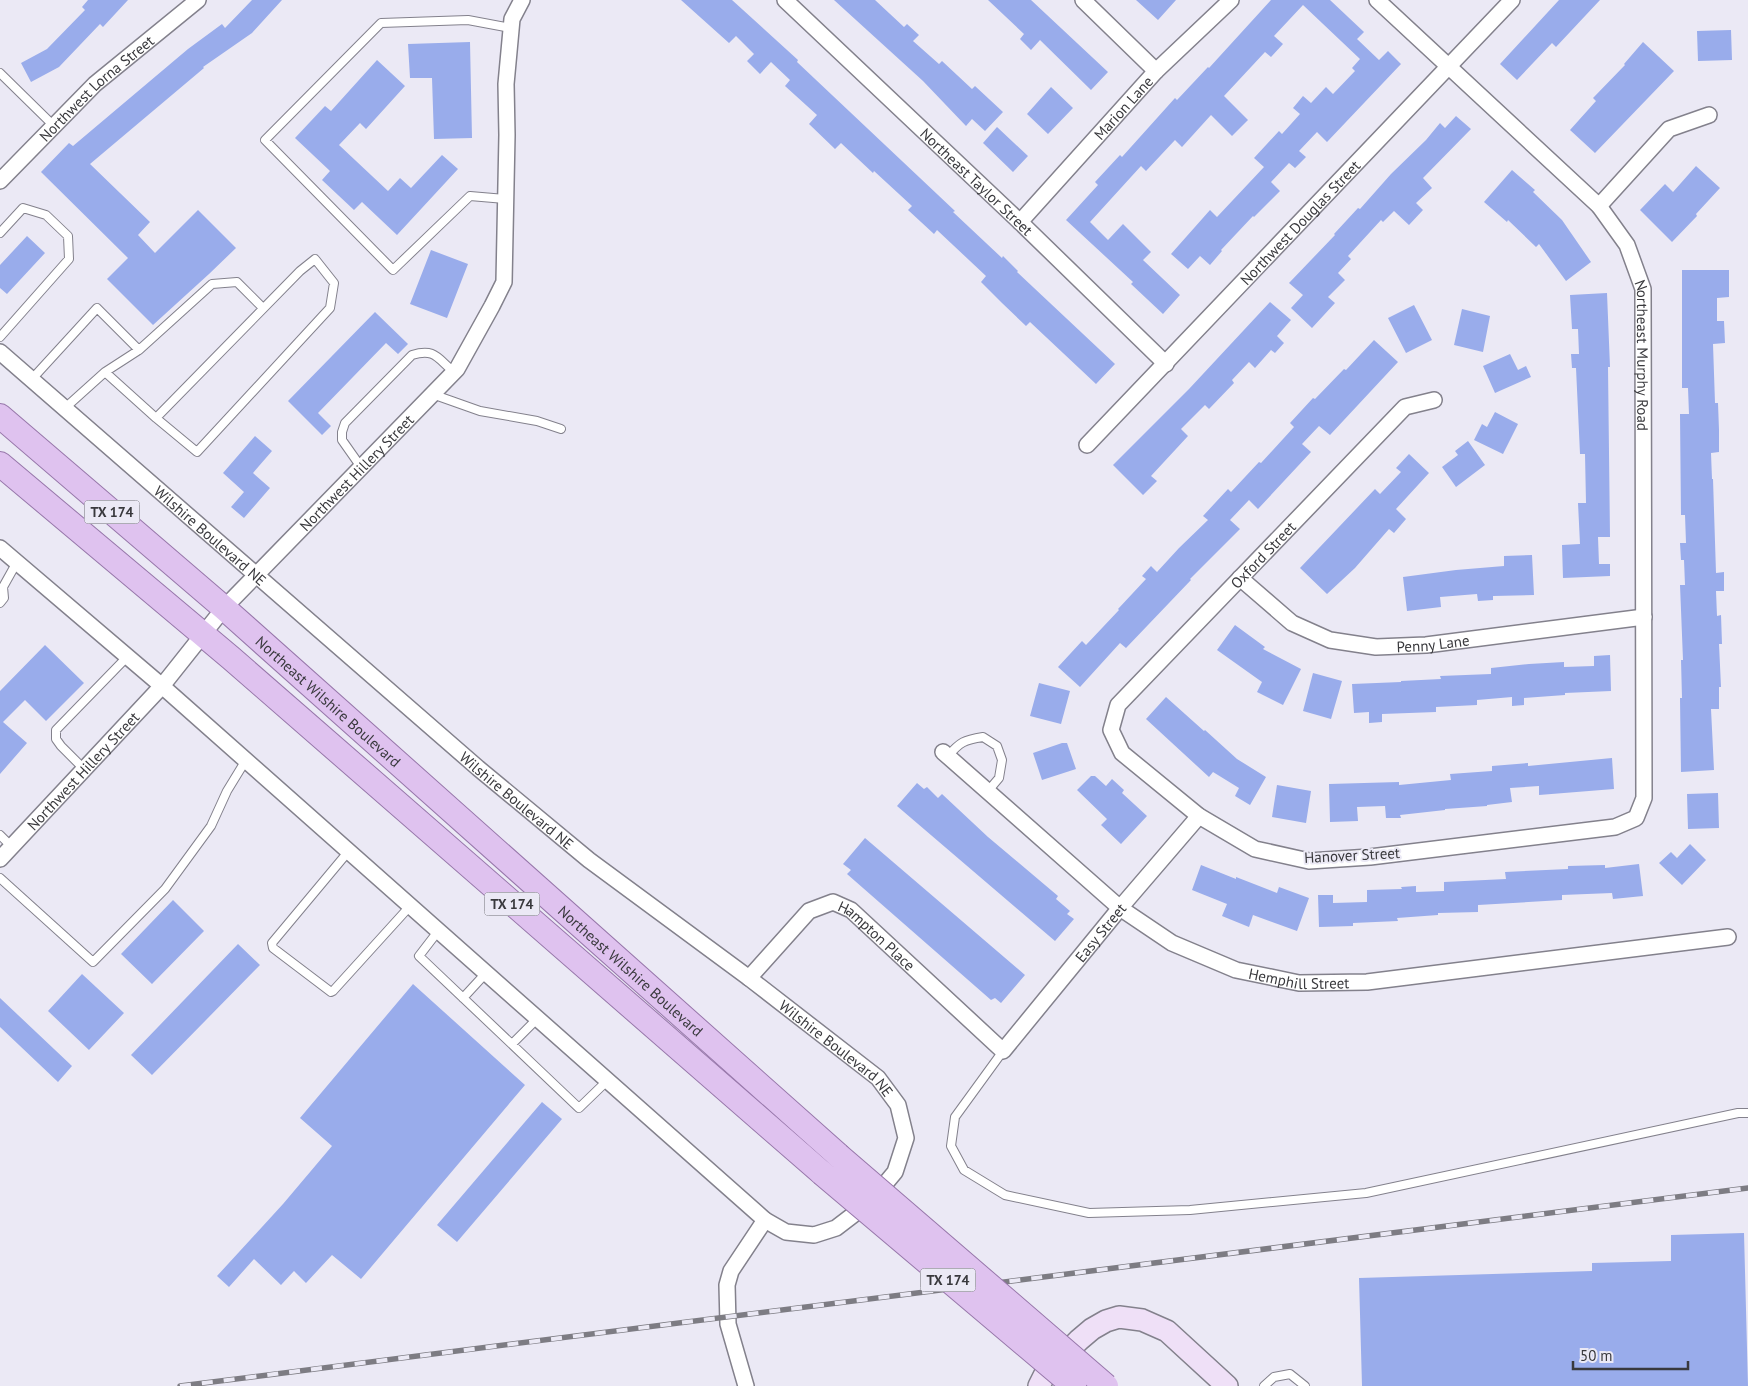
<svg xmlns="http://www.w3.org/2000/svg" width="1748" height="1386" font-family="'PT Sans',sans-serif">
<rect width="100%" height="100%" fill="#ebe9f5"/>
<path fill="#99aceb" d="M88,0H128L103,27L100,24L59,67L31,82L21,63L47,49L85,10L82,7Z
M252,0H282L252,33L203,67L204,68L90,164L150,222L138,235L155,253L198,210L236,248L209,274L153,325L107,279L128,258L41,172L69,143L73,146L188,49L222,24L225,28Z
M681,0H732L798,60L797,62L955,211L953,212L1002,258L1003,256L1018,271L1017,272L1115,364L1096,384L1030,322L1026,326L1002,303L981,282L986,276L937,230L934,234L908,210L912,206L874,171L873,173L841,143L835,149L809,124L817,115L785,86L790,80L771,62L760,74L747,61L754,54L736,36L729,43Z
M834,0H875L904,27L907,24L919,35L913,41L939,64L942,61L972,89L975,86L1003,112L985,131L972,119L966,126L923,81Z
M988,0H1031L1108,72L1091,90L1040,40L1031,50L1020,39L1024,34Z
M1136,0H1176L1158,20Z
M1271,0H1330L1364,32L1357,39L1379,60L1388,51L1401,64L1327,142L1317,132L1299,151L1306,157L1295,168L1289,163L1271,182L1280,191L1254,217L1253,216L1221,250L1222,251L1210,265L1200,256L1188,269L1171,254L1210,210L1217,217L1264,167L1254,158L1279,131L1282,134L1300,114L1293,108L1303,96L1311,103L1326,87L1333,94L1355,71L1352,68L1360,59L1303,5L1274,36L1283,44L1271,57L1265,52L1224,96L1248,120L1232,136L1211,115L1182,147L1175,140L1146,171L1141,166L1090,222L1108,240L1123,224L1151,252L1143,260L1180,295L1163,314L1131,284L1133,282L1066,220L1098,185L1095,182L1120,155L1122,157L1175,98L1177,100L1208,67L1209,68Z
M1559,0H1600L1556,47L1552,43L1517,80L1500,64Z
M1731,30L1732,60L1698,61L1697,31Z
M470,42L472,138L434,139L432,78H410L408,44Z
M1643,42L1674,71L1595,153L1570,130L1596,101L1593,98L1625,65L1624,64Z
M377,60L405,86L366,129L360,123L339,145L388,191L400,178L411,188L442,155L458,169L397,235L362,202L354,210L322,180L330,171L295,138L325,106L331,111Z
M1051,87L1073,108L1048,134L1027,114Z
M1456,116L1471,129L1423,178L1432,188L1416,203L1423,210L1409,225L1394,211L1383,222L1381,220L1348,256L1351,259L1338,273L1345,280L1328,297L1335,303L1312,328L1291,308L1303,295L1289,283L1335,235L1334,234L1358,208L1360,209L1391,174L1426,140L1440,123L1445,128Z
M997,127L1028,156L1013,172L983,143Z
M1696,166L1720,188L1696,214L1697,216L1672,242L1640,210L1665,184L1673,192Z
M1512,170L1535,190L1533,192L1562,220L1591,262L1566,281L1539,244L1536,247L1508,220L1507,222L1484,202Z
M27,236L45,253L7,294L0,288V265Z
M431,250L468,264L447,318L410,304Z
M1682,270H1729V297L1717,298V321H1724L1725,343L1713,344L1715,403H1718L1719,430V452L1711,453L1712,479H1713L1716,573L1724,572V591H1716L1717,616L1721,615L1722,644H1719L1721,687H1719V709H1711L1714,770L1681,772L1680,698H1682L1681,660H1683L1680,585H1685L1684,560H1681L1680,543H1686L1685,515H1681L1680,414H1689L1688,388H1682Z
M1607,293L1610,367H1608L1610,537H1598L1599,564H1610V576L1563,578L1562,545L1580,544L1578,503H1586L1585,454H1580L1576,368H1572L1571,354H1579L1578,329H1572L1570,295Z
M1270,302L1291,320L1277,336L1284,343L1275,353L1271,350L1255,368L1249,362L1232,380L1234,383L1209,409L1205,405L1181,429L1188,436L1151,476L1157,481L1143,495L1113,465L1189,389Z
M1414,305L1432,340L1406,353L1388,318Z
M1462,309L1490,316L1483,352L1454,345Z
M375,312L408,344L398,354L386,343L318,413L331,426L322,435L288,401Z
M1374,340L1398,362L1330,435L1319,426L1302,444L1311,452L1258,509L1249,500L1230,520L1240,529L1190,579L1191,580L1126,648L1120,643L1080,687L1058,667L1082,641L1086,645L1119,610L1118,609L1146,579L1142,576L1151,566L1157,572L1179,548L1208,520L1203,516L1228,489L1231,492L1259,462L1261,463L1294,427L1290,423L1313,398L1315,399L1344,369L1346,370Z
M1510,354L1518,370L1526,366L1531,377L1495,393L1483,366Z
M1495,412L1518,424L1503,454L1474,440L1482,424L1487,427Z
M255,436L272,451L253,473L270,488L244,518L231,507L244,492L223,473Z
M1468,441L1485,465L1456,487L1442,467L1458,455L1455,451Z
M1409,454L1429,473L1396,509L1406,519L1394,533L1389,529L1355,568L1327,594L1300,568L1375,489L1380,494L1401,472L1396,468Z
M1532,555L1534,595L1493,596V600L1478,601L1477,594L1440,597L1441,607L1407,611L1403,577L1456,570L1504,566V556Z
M1235,625L1265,647L1263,649L1301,669L1283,705L1257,692L1262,682L1217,650Z
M45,645L84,683L46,721L25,700L3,722L27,743L0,774V691Z
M1610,655L1611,691L1565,693V695L1524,698V705L1512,706V697L1477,700V705L1436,707V712L1382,714V722L1369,723V712L1354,713L1352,684L1401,682V681L1441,679L1440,676L1491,674V668L1529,664L1564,662V667L1594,666V656Z
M1313,673L1342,681L1331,719L1303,711Z
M1039,683L1070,691L1061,724L1030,716Z
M1166,697L1204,731L1205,730L1237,759L1266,777L1250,805L1235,796L1239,788L1213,772L1209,777L1146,719Z
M1062,743H1067L1076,769L1042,780L1033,753Z
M1612,758L1614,789L1539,795V786L1510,788L1512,802L1487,805V806L1445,809V810L1400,815L1401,818H1386L1385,806L1357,807L1358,821L1330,822L1329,784L1399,782V785L1451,780L1450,774L1492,771V766L1528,763V766Z
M1091,776H1095L1106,786L1112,779L1124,790L1122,793L1147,816L1121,844L1101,825L1107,819L1077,790Z
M917,783L924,789L927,787L938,798L942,794L988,837L1058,896L1056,899L1070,911L1067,914L1074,919L1055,941L897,806Z
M1277,785L1311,791L1306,823L1272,817Z
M1718,793L1719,828L1688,829L1687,794Z
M865,838L1025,975L1001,1003L995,998L991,1000L847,874L851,870L843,864Z
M1690,844L1706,860L1682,885L1659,863L1671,852L1677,858Z
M1639,864L1643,896L1613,899L1612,893L1562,895V900L1478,905V912L1438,913V915L1397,918L1398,921L1353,923V926L1319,927L1318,895H1333V903L1367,902V890L1402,889L1401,887L1416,886V892L1444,891V882L1506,879L1505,872L1568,869V866L1605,865V868Z
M1201,865L1236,879V877L1277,893L1279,887L1309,898L1297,931L1253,915L1249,927L1222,916L1227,904L1192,890Z
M173,900L204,931L152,984L121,954Z
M238,944L260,965L152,1075L131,1055Z
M82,974L124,1013L89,1050L48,1011Z
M413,984L525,1085L361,1279L332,1255L306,1283L294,1271L281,1285L254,1259L229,1287L217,1276L283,1204L332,1146L300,1118Z
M0,998L72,1066L58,1082L0,1027Z
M542,1102L562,1119L457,1242L437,1225Z
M1744,1233L1748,1386H1362L1359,1278L1592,1271V1263L1671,1261V1235Z"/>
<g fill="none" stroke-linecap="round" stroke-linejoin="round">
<g stroke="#83818c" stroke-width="10">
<path id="service" d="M0,73L54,126
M505,199L470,196L393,270L265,140L381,23L468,20L511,28
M0,233L23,208L46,215L68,236L69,259L0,337
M139,350L212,284L237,282L263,308
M105,372L156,418L300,271L315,259L334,283L330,308L197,452L156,418
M32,379L97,308L139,350L105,372L65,408
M432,394L480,411L537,421L561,429
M361,467L342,440V432L345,423L412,355C435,348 437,358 454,372
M0,603L4,598L3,587L17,562
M948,756C960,742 964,740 983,737L997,746L1002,760L999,778L988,791
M84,769L61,746L56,739V730L127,657
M0,835L12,847
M348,852L272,943L273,948L331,992L333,991L411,905
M0,878L93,962L165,889L211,826L227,791L246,760
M439,930L419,956L579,1108L608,1080
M463,998L486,973
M512,1044L538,1018
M1003,1051L955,1117L951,1146L964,1170L1005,1195L1089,1213L1190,1210L1366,1193L1738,1113H1748
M1264,1386L1274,1377L1290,1374L1305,1386"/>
</g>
<g stroke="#83818c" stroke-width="18">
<g id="minor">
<path id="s1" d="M785,0L1020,222L1166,364"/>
<path d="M1083,0L1156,71"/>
<path id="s2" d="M1377,0L1599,206L1627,245L1643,289L1644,798L1636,818L1615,827L1370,857L1309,861L1255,849L1199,816L1122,753L1111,730L1118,705L1405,407L1434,400"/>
<path id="s3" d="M0,181L95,84L198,0"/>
<path d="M1599,206L1669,129L1709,115"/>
<path id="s4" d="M1020,222L1156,71L1231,0"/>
<path id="s5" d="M0,352L478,768L589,860L749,978L878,1078L898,1105L906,1138L895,1172L870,1202L836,1228L814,1235L786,1232L765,1220L162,686L0,548"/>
<path id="s6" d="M1087,445L1512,0"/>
<path id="s7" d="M1240,578L1292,623L1330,640L1376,647L1426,645L1644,617"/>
<path id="s8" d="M943,752L1120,908L1172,943L1236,970L1299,983L1367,982L1728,937"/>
<path id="s9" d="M0,859L162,686L224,608L457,369L492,306L504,282L507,135L506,84L512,19L522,0"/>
<path id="s10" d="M749,978L809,911L833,902L851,910L1003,1051L1120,908L1199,816"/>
<path d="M746,1386L728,1324L727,1285L731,1271L765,1220"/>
</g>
</g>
<g stroke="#83818c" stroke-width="24">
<path id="secondary" d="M1039,1386L1045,1374L1079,1340L1092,1329L1106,1321L1119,1317L1142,1320L1167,1331L1227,1386"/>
</g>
<g stroke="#9777aa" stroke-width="26">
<g id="primary">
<path id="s11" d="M0,416L224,608L838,1155"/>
<path d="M0,464L231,658L822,1173"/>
</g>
</g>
<use href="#service" stroke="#fff" stroke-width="8"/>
<use href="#minor" stroke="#fff" stroke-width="15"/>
<use href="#secondary" stroke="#efe0f7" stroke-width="21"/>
<use href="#primary" stroke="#dfc2ef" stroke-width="24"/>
<g stroke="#7d7c83" stroke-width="5.5">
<path id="rail" d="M180,1386L1748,1188"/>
</g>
<use href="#rail" stroke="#ebe9f5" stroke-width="4" stroke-dasharray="11" stroke-linecap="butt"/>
<g stroke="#9777aa" stroke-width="26" stroke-linecap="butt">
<path id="primary-bridge" d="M838,1155L1106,1386
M822,1173L1074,1386"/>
</g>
<use href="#primary-bridge" stroke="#dfc2ef" stroke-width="24"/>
</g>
<g text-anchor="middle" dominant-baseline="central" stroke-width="4" stroke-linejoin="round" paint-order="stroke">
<g fill="#ebe9f5" stroke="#6e6e74" stroke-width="1">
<rect x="84.5" y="500.5" width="55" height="23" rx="4"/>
<rect x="484.5" y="892.5" width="55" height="23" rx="4"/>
<rect x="920.5" y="1268.5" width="55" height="23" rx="4"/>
</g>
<g font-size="14" font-weight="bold" fill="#39393d">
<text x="112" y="512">TX 174</text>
<text x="512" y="904">TX 174</text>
<text x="948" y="1280">TX 174</text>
</g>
<g font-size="15" fill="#39393d" stroke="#ebe9f5">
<text stroke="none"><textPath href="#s3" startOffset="134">Northwest Lorna Street</textPath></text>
<text stroke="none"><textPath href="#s4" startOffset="154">Marion Lane</textPath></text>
<text stroke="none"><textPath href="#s1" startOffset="264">Northeast Taylor Street</textPath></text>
<text stroke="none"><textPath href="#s6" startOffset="308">Northwest Douglas Street</textPath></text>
<text stroke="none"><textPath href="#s2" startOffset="464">Northeast Murphy Road</textPath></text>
<text stroke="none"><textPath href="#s9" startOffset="526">Northwest Hillery Street</textPath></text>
<text stroke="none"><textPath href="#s5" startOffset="279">Wilshire Boulevard NE</textPath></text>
<text stroke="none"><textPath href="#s2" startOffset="1739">Oxford Street</textPath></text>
<text stroke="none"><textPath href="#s7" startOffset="214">Penny Lane</textPath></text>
<text stroke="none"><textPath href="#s11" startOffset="435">Northeast Wilshire Boulevard</textPath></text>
<text stroke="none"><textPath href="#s9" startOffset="121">Northwest Hillery Street</textPath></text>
<text stroke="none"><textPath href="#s5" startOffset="684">Wilshire Boulevard NE</textPath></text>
<text transform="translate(1352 855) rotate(-3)">Hanover Street</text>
<text stroke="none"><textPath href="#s10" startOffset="496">Easy Street</textPath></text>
<text stroke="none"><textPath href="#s10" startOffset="171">Hampton Place</textPath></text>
<text stroke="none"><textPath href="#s11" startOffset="840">Northeast Wilshire Boulevard</textPath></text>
<text stroke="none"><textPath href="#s8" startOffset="432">Hemphill Street</textPath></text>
<text stroke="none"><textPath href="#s5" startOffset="1089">Wilshire Boulevard NE</textPath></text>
</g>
</g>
<path d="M1573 1361v8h115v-8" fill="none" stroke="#39393d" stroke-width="2.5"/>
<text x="1580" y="1361" font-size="15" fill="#39393d" stroke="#ebe9f5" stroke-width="4" paint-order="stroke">50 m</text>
</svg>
